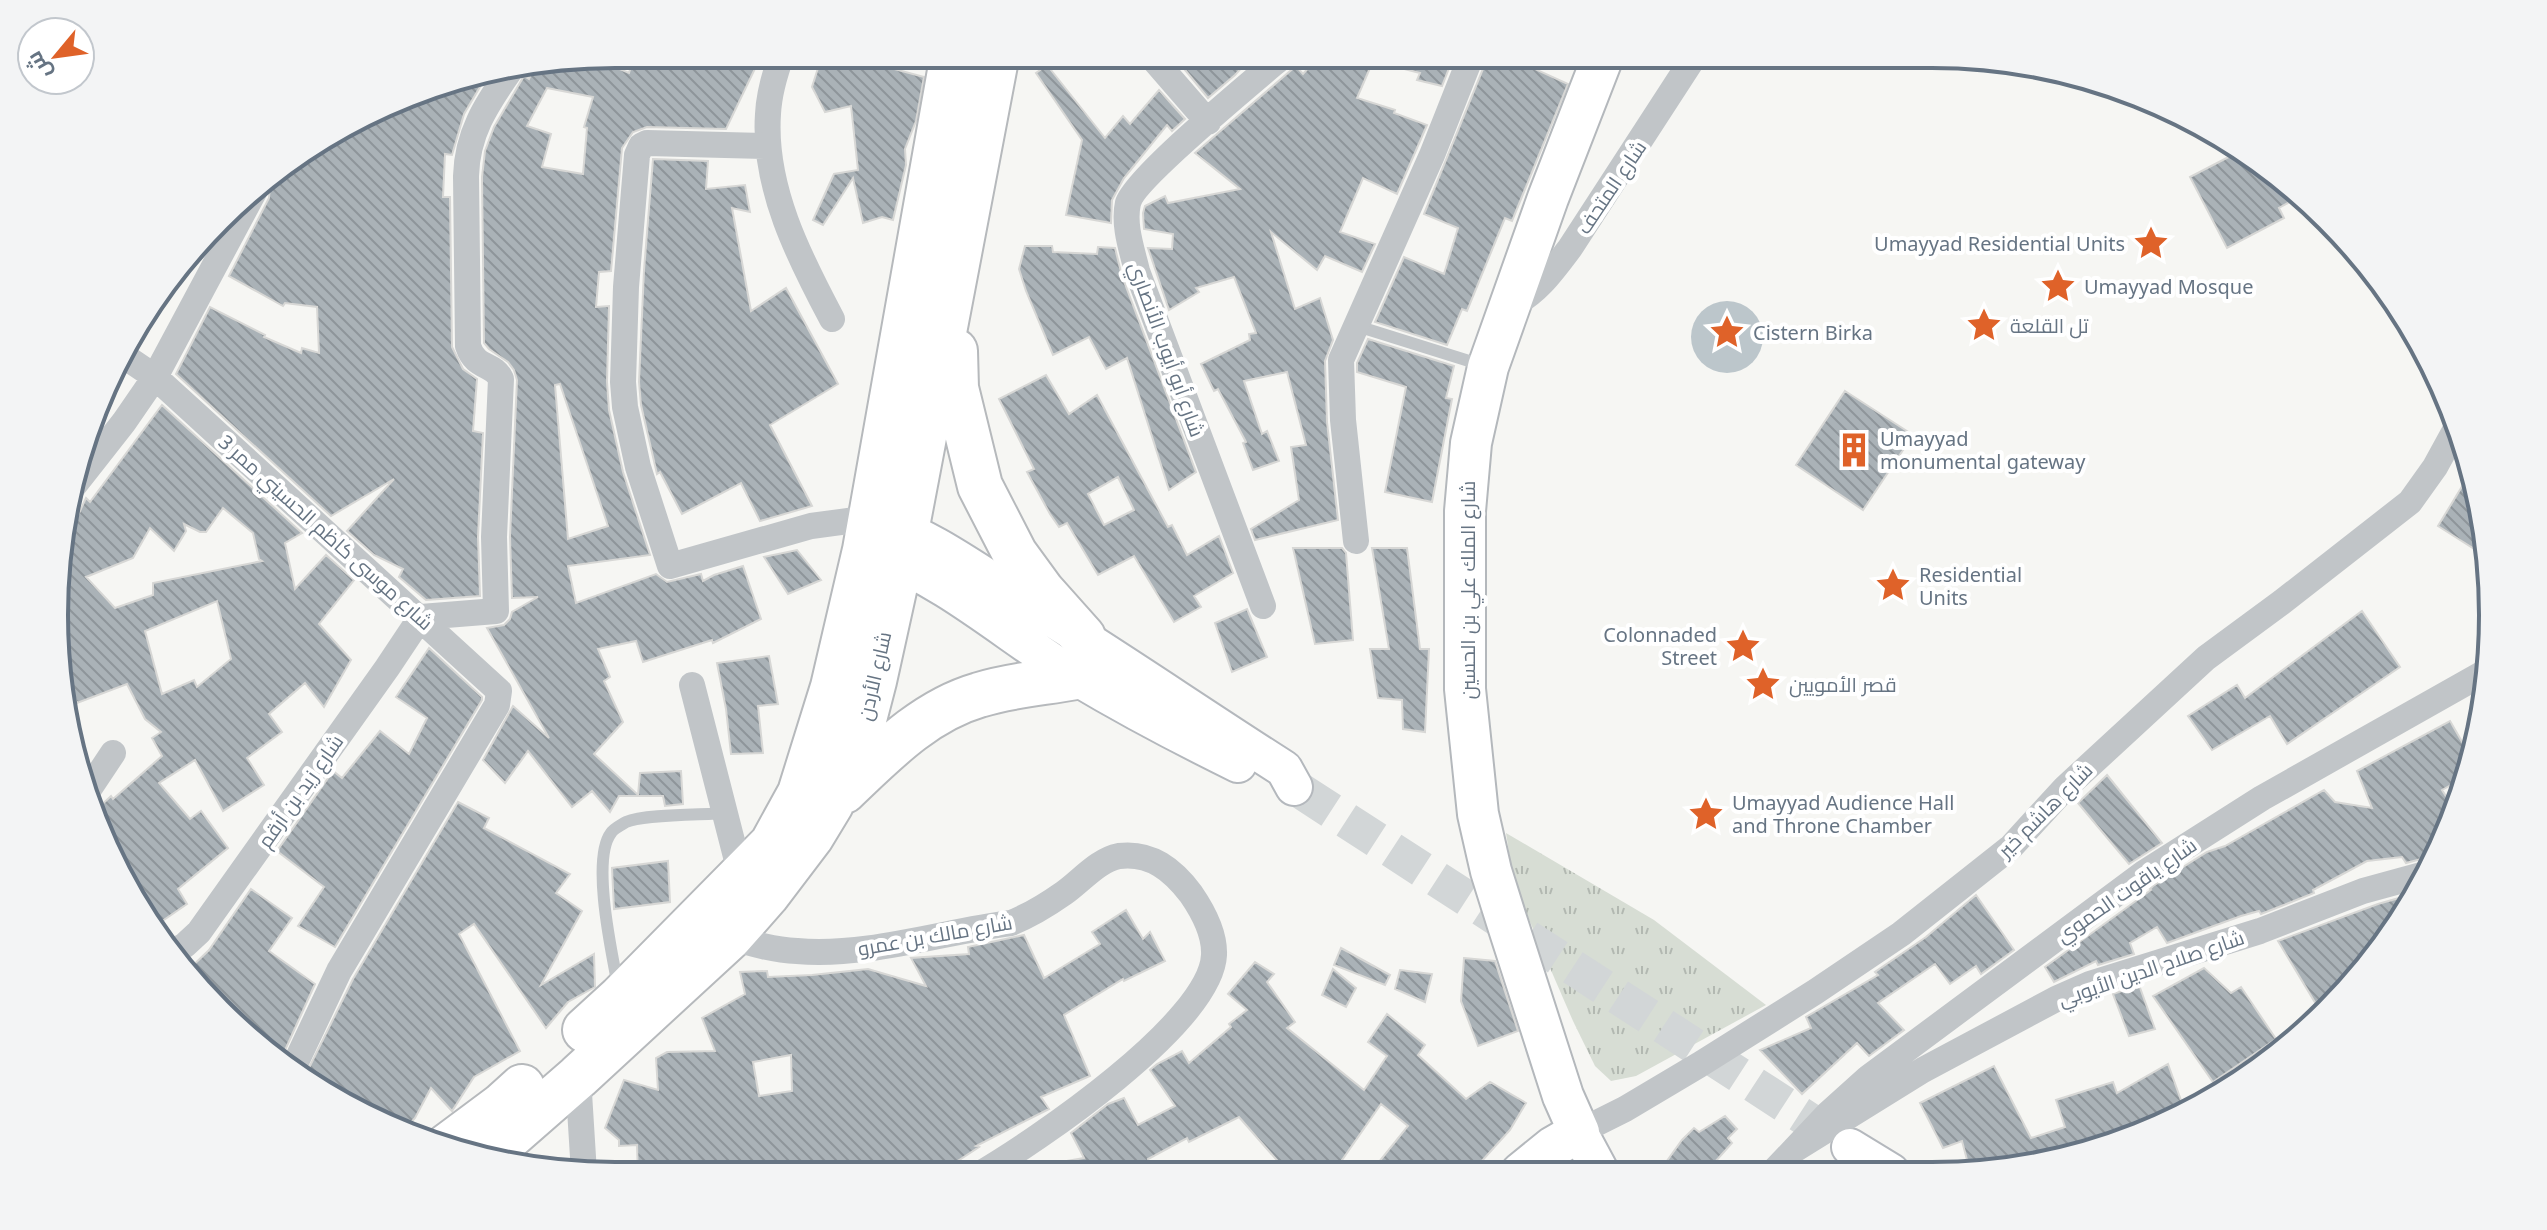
<svg xmlns="http://www.w3.org/2000/svg" width="2547" height="1230" font-family="'Noto Sans',Cairo,sans-serif">
<defs>
<pattern id="park-tufts" width="24" height="20" patternUnits="userSpaceOnUse" patternTransform="scale(2)"><rect width="24" height="20" fill="#d7ddd4"/><path d="M3 7l-1-3M5 7V3M7 7l1-3M15 17l-1-3M17 17v-4M19 17l1-3" fill="none" stroke="#b2b8b1"/></pattern>
<pattern id="building-back-hatch" width="6" height="6" patternUnits="userSpaceOnUse" patternTransform="scale(2)"><rect width="6" height="6" fill="#aab2b7"/><path d="M-1 5l2 2M0 0l6 6M5-1l2 2" fill="none" stroke="#8e959a"/></pattern>
</defs>
<rect width="100%" height="100%" fill="#f6f6f3"/>
<path fill="url(#park-tufts)" d="M1506,833L1654,920L1766,1005L1636,1076L1611,1081L1595,1066L1573,1021L1514,885Z"/>
<path fill="#bcc6cb" d="M1691 337a36 36 0 1 1 72 0a36 36 0 1 1-72 0Z"/>
<path fill="url(#building-back-hatch)" stroke="#d7d7d5" stroke-width="2" fill-rule="evenodd" d="M635,54H762L726,129L647,127L633,132L622,148L611,271L599,272L596,307L609,306L607,382L609,410L623,472L650,555L568,566L576,603L656,574L667,582L701,574L703,581L714,575L743,566L761,619L713,643L712,640L643,662L636,641L598,649L610,677L604,681L623,722L594,754L638,795L640,773L681,771L683,804L665,806L663,796H619L610,812L592,791L572,807L528,751L505,783L483,760L513,706L549,738L487,628L504,625L510,619L512,612L538,597L512,598L510,537L517,380L514,370L508,362L489,349L484,343L482,177L485,151L494,127L524,76L529,79L534,67L593,58L629,73ZM547,88L593,97L584,127L587,128L583,174L542,167L551,134L527,126ZM560,384L608,526L568,539L555,385Z
M847,54H905L883,66L924,77L916,121L905,149L906,165L893,220L882,217L863,223L853,178L823,225L813,220L834,174L858,170L851,106L825,112L812,87L819,65Z
M1172,54H1254L1235,75L1208,98Z
M1321,54H1436L1453,58L1442,86L1417,80L1420,73L1373,61L1357,98L1395,110L1394,113L1427,125L1397,194L1363,178L1340,232L1375,244L1362,272L1325,256L1317,270L1271,232L1295,309L1320,298L1333,340L1325,361L1327,422L1338,520L1255,540L1251,529L1299,500L1291,447L1306,445L1287,372L1244,381L1262,434L1267,431L1279,461L1253,470L1243,443L1246,442L1218,389L1214,391L1201,364L1250,340L1249,334L1256,333L1234,277L1196,288L1199,292L1169,310L1148,248L1172,249L1173,234L1144,229L1143,213L1145,206L1165,196L1168,203L1240,189L1195,153L1296,66L1303,74Z
M1489,54H1502L1568,84L1512,221L1505,218L1467,311L1462,309L1447,345L1375,322L1404,257L1444,274L1458,228L1424,214Z
M1047,65L1105,138L1123,116L1130,124L1159,90L1185,119L1172,131L1167,125L1124,178L1112,200L1111,223L1066,215L1082,140L1036,73Z
M487,75L464,114L452,155L445,154L443,197H450L452,347L463,369L477,379L473,431L483,433L478,537L480,596L426,600L399,577L403,569L374,555L347,531L394,479L331,516L176,374L210,307L265,335L264,337L301,353L302,348L319,353L317,307L285,303L283,306L229,276L269,198L270,186L279,167L434,84Z
M2244,149L2286,184L2295,199L2279,208L2284,218L2227,248L2190,177Z
M653,159L708,161L706,189L745,185L750,212L732,208L751,311L786,288L838,384L770,425L812,506L760,521L741,483L682,514L660,472L657,474L641,405L639,382L644,270Z
M1025,246H1052L1053,252L1097,254L1098,247L1115,248L1122,276L1196,472L1169,490L1127,358L1106,369L1089,337L1053,355L1026,291L1019,269Z
M1368,339L1454,366L1446,398L1452,399L1432,502L1385,492L1406,387L1357,372V363Z
M1046,375L1069,414L1097,395L1168,527L1172,525L1187,555L1219,536L1233,573L1194,596L1201,607L1174,622L1134,556L1098,575L1067,523L1059,527L1050,514L1027,472L1034,469L999,399ZM1118,477L1134,510L1104,525L1088,494Z
M1845,391L1913,435L1863,510L1796,465Z
M162,405L302,533L285,543L295,589L326,555L354,580L319,624L351,660L324,707L305,683L269,714L282,732L247,758L264,785L223,811L195,760L159,783L190,819L201,811L228,848L178,889L187,904L152,928L112,864L96,810L111,796L113,799L162,756L152,738L161,732L145,719L127,684L77,703L60,663L63,548L86,498L90,502ZM223,508L253,533L259,559L262,561L153,583V595L115,608L86,577L133,558L150,528L174,551L186,531L184,524L200,532H206ZM217,601L231,659L197,687L194,680L162,694L145,631Z
M2472,470L2482,506L2487,557L2438,526Z
M1293,548H1342L1346,553L1353,640L1315,644Z
M1372,548H1407L1420,649H1429L1425,732L1403,729L1402,700L1378,698L1370,649H1389Z
M797,550L821,580L788,594L764,557Z
M1247,609L1267,657L1232,672L1215,623Z
M2362,611L2400,667L2287,744L2270,716L2212,750L2188,716L2237,685L2245,698Z
M429,648L482,697V700L335,947L298,926L324,887L277,851L333,771L342,778L380,731L409,754L427,718L396,697Z
M769,656L778,704L758,706L763,753L731,754L726,709L717,663Z
M2450,721L2472,759L2467,776L2442,790L2456,812L2450,830L2434,859H2421L2406,863L2402,857L2367,861L2313,890L2314,893L2261,914L2259,911L2241,916L2167,943L2157,927L2130,943L2134,954L2098,965L2096,961L2054,982L2045,967L2151,890L2150,889L2153,886L2207,852L2225,846L2324,790L2335,802L2372,808L2357,771Z
M2107,775L2162,843L2129,864L2078,803Z
M458,802L489,818L484,828L570,874L556,893L582,911L541,985L594,954L595,987L568,1002L546,1028L474,924L459,934L520,1051L474,1077L452,1111L431,1088L415,1118L401,1134L306,1074L353,979Z
M668,861L670,902L614,909L612,868Z
M251,889L292,918L269,951L315,984L281,1059L245,1036L185,973L209,950Z
M2413,894L2377,956L2335,999L2319,1009L2278,941L2378,904Z
M1976,895L2014,950L1981,974L1976,966L1950,984L1935,964L1878,1003L1904,1030L1869,1056L1857,1043L1802,1094L1760,1050L1811,1028L1806,1017L1878,975L1875,972L1926,937Z
M1126,910L1143,939L1150,932L1165,961L1124,981L1123,979L1064,1015L1090,1076L1041,1097L1049,1109L976,1146L979,1147L950,1166L915,1175H891L887,1164L844,1172V1175L638,1176L637,1145L619,1146V1140L605,1128L624,1080L658,1090L656,1058L667,1052L715,1051L702,1018L745,994L740,972L767,971L768,977L812,975L868,969L926,986L911,958L969,954L968,947L1024,935L1044,978L1100,944L1092,932ZM791,1055L792,1091L759,1096L753,1062Z
M1341,948L1390,975L1385,985L1334,965Z
M1464,958L1495,961L1518,1031L1478,1046L1461,1001Z
M1255,962L1274,974L1267,982L1295,1022L1287,1028L1364,1090L1387,1056L1368,1042L1387,1014L1425,1045L1418,1055L1466,1099L1490,1082L1526,1103L1510,1130L1471,1173H1370L1408,1126L1381,1104L1333,1173L1289,1174L1239,1117L1189,1142L1187,1138L1148,1159L1149,1162L1121,1174H1044L1043,1165L1084,1158L1071,1133L1108,1104L1124,1098L1138,1125L1175,1106L1150,1070L1157,1064L1182,1051L1189,1063L1231,1027L1229,1024L1247,1010L1228,994Z
M2204,968L2231,993L2241,987L2276,1039L2213,1082L2153,996Z
M1333,969L1356,988L1346,1007L1322,995Z
M1400,970L1432,974L1425,1002L1395,989Z
M2139,985L2155,1029L2129,1036L2113,994Z
M2168,1064L2182,1103L2131,1135L2132,1137L2006,1171H1970L1962,1141L1943,1148L1920,1103L1994,1066L2031,1138L2065,1127L2056,1100L2113,1082L2117,1093Z
M1725,1116L1737,1129L1728,1138L1732,1143L1706,1172H1659L1682,1140L1694,1128L1699,1132Z"/>
<g fill="none" stroke-linecap="round" stroke-linejoin="round">
<path stroke="#d2d6d7" stroke-width="36" stroke-dasharray="36 18" stroke-linecap="butt" d="M1301,791L1847,1145"/>
<g stroke="#b4b8bd" stroke-width="40">
<path id="secondary" d="M881,521C929,537 970,567 1013,594C1105,650 1193,711 1284,769L1294,787
M878,555C950,582 1010,637 1076,677C1128,708 1183,737 1238,764
M1579,1132L1601,1173
M1850,1147L1891,1172"/>
</g>
<g stroke="#b4b8bc" stroke-width="44">
<path id="primary" d="M1521,1173L1553,1147L1579,1132L1563,1096L1507,922L1491,871L1478,814L1465,689V511L1471,443L1488,367L1548,198L1604,54"/>
</g>
<g stroke="#b6b9bc" stroke-width="48">
<path id="highway" d="M955,351L956,388L980,486L1015,554L1042,591L1083,637
M844,791C884,753 924,711 979,695C1010,685 1043,683 1076,677
M585,1030L620,998L772,844L800,793L833,687L865,550L953,54
M446,1147L501,1106L522,1087
M484,1159L578,1077L730,937L767,895L811,837L831,804L859,739L874,681L900,563L997,54"/>
</g>
<path stroke="#c1c5c8" stroke-width="12" d="M1357,326L1485,366
M618,986C612,954 591,859 611,833C613,829 623,824 626,822C645,814 703,815 726,813"/>
<path stroke="#c1c5c8" stroke-width="26" d="M782,54C775,73 769,93 768,114C763,187 799,257 832,319
M1149,54L1208,122
M768,146L647,143L641,146L637,155L626,287L623,382L625,407L638,467L670,566L811,526L870,518
M1511,306C1537,293 1552,272 1570,248L1696,54
M121,354L155,377L499,691L497,705L339,971L296,1062
M69,492L124,422L155,377L255,190
M1356,541L1343,420L1341,360L1432,155L1472,54
M1263,606L1137,271C1132,250 1123,225 1128,203C1134,179 1258,77 1285,54
M692,685L741,876
M89,789L113,753
M730,937C753,944 774,950 797,951C867,957 942,932 1011,923C1031,915 1047,905 1064,893C1081,881 1098,860 1119,856C1151,852 1173,870 1191,894C1202,910 1215,934 1214,955C1211,1023 1035,1142 978,1175
M169,955L185,945L199,932L387,668L421,617L496,611L494,537L501,379C493,362 476,370 468,346L466,176C467,134 486,105 509,72
M578,1077L584,1173
M1579,1132L1625,1109L1699,1065L1815,992L1901,934L2011,847L2065,788L2206,658L2282,602L2410,502L2435,467L2458,425
M1794,1150L1828,1114L1868,1078L2144,873L2262,798L2487,671
M1773,1172L1794,1150L1923,1070L2056,999L2090,984L2260,931L2363,891L2425,874"/>
<use href="#secondary" stroke="#fff" stroke-width="36"/>
<use href="#primary" stroke="#fff" stroke-width="40"/>
<use href="#highway" stroke="#fff" stroke-width="44"/>
</g>
<defs>
<g id="sight-bare" transform="scale(2.76)"><path d="M0-6L1.8-2.2L6-1.7L2.9 1.2L3.7 5.4L0 3.3L-3.7 5.4L-2.9 1.2L-6-1.7L-1.8-2.2Z" fill="#df6229" stroke="#fff" stroke-width="2.5" paint-order="stroke"/></g>
<g id="building-bare" transform="scale(2.76)"><path d="M-4-6H4V6H1V3H-1V6H-4ZM-2.5-4.3h1.7v1.8h-1.7ZM.8-4.3h1.7v1.8H.8ZM-2.5-1h1.7V.8h-1.7ZM.8-1h1.7V.8H.8Z" fill="#df6229" stroke="#fff" stroke-width="2.5" paint-order="stroke"/></g>
</defs>
<g fill-rule="evenodd">
<use href="#sight-bare" x="2151" y="243"/>
<use href="#sight-bare" x="2058" y="286"/>
<use href="#sight-bare" x="1984" y="325"/>
<use href="#sight-bare" x="1727" y="332"/>
<use href="#building-bare" x="1854" y="450"/>
<use href="#sight-bare" x="1893" y="585"/>
<use href="#sight-bare" x="1743" y="646"/>
<use href="#sight-bare" x="1763" y="684"/>
<use href="#sight-bare" x="1706" y="814"/>
</g>
<g text-anchor="middle" dominant-baseline="central" stroke-width="8" stroke-linejoin="round" paint-order="stroke">
<g font-size="20" fill="#667483" stroke="#fff">
<text transform="translate(1611 187) rotate(-56)">شارع المتحف</text>
<text transform="translate(1167 349) rotate(70)">شارع أبو أيوب الأنصاري</text>
<text transform="translate(326 532) rotate(42)">شارع موسى كاظم الحسيني ممر 3</text>
<text transform="translate(1467 590) rotate(-90)">شارع الملك علي بن الحسين</text>
<text transform="translate(874 676) rotate(-77)">شارع الأردن</text>
<text transform="translate(300 791) rotate(-55)">شارع زيد بن أرقم</text>
<text transform="translate(2045 810) rotate(-45)">شارع هاشم خير</text>
<text transform="translate(2126 890) rotate(-35)">شارع ياقوت الحموي</text>
<text transform="translate(935 935) rotate(-10)">شارع مالك بن عمرو</text>
<text transform="translate(2151 968) rotate(-19)">شارع صلاح الدين الأيوبي</text>
</g>
<g font-size="20" fill="#667483" stroke="#fff" text-anchor="start">
<text x="2125" y="243" text-anchor="end">Umayyad Residential Units</text>
<text x="2084" y="286">Umayyad Mosque</text>
<text x="2010" y="325">تل القلعة</text>
<text x="1753" y="332">Cistern Birka</text>
<text x="1880" y="438">Umayyad<tspan x="1880" dy="23">monumental gateway</tspan></text>
<text x="1919" y="574">Residential<tspan x="1919" dy="23">Units</tspan></text>
<text x="1717" y="634" text-anchor="end">Colonnaded<tspan x="1717" dy="23">Street</tspan></text>
<text x="1789" y="684">قصر الأمويين</text>
<text x="1732" y="802">Umayyad Audience Hall<tspan x="1732" dy="23">and Throne Chamber</tspan></text>
</g>
</g>
<path d="M0 0H2547V1230H0ZM615 68H1932A547 547 0 0 1 2479 615V615A547 547 0 0 1 1932 1162H615A547 547 0 0 1 68 615V615A547 547 0 0 1 615 68Z" fill="#f3f4f5" fill-rule="evenodd"/>
<path fill="none" stroke="#667483" stroke-width="4" d="M615 68H1932A547 547 0 0 1 2479 615V615A547 547 0 0 1 1932 1162H615A547 547 0 0 1 68 615V615A547 547 0 0 1 615 68Z"/>
<g transform="translate(56 56) rotate(241)"><circle r="38" fill="#ffffff" stroke="#c2c7cd" stroke-width="2"/>
<path d="M0-6L14 30L0 20L-14 30Z" fill="#df6229"/>
<text y="-12" font-size="22" font-weight="bold" text-anchor="middle" fill="#667483">ش</text>
</g>
</svg>
